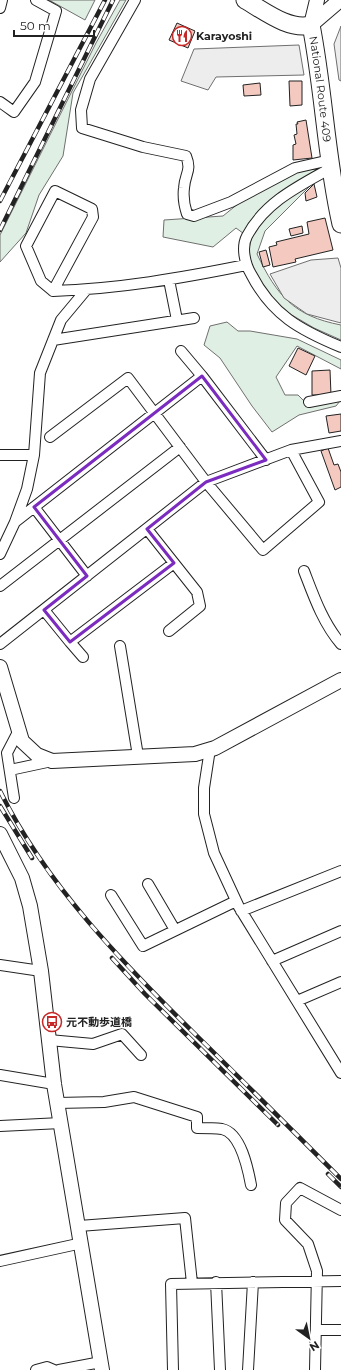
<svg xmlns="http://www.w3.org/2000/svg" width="341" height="1370" font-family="Montserrat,'Noto Sans JP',sans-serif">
<rect width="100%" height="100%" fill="#fff"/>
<path fill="#e0efe3" stroke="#6f6f6f" d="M49,0H95L85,20Z
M120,0H126L73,93L63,156L39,195L26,233L0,262V235L96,43Z
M311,169L316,170L315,181L265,231L257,254C277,296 294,316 341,325V340L314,328L285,311L270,298L247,257L251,239L236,228L213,247L163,237L164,220L223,216L239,203L297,171Z
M227,322L238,331H250L297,339L341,360V369L297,346L276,377L285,395H298L308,405L340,401L336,406L299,415L272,432L252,406L220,358L204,345L210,326Z"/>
<path fill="#ededed" stroke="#6f6f6f" d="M341,26V81L339,80L334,44Z
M299,45L304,75L216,77L208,90L181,81L194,49Z
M338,258L341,268V323L307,314L284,298L270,274L311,260Z"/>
<path fill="#f3c9c0" stroke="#222" d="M177,23L195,31L188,48L169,40Z
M289,81H302V105L290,106Z
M260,83L261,95L244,96L243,85Z
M306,120L312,158L293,160V145L296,144L294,135L297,134L296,124H298L297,122Z
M314,184L317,197L306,201L305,193Z
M325,218L333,250L295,259L296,262L273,267L269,247L277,245L276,242L309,234L307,222Z
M302,226L303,233L291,236L289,229Z
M266,250L270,265L263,267L259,252Z
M298,348L315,356L306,375L289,366Z
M330,370L331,395H312V371Z
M341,414V431L329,433L326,416Z
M328,448L334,465L338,464L341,472V487L335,490L321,451Z"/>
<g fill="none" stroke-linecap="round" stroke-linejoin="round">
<g stroke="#222" stroke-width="12">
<path id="street" d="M135,0L90,79L81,110L82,128L143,147L186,156C192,171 185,173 184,188C183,196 184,205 187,214L194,216L231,202L295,168L330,160
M0,8L2,0
M0,102L14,112L35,82L56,11L36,0
M331,168C299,186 265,202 247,236C241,247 245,264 251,274C272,315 300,330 341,347
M169,280L177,320
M53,291L93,217L92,209L55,191L26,246L41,281L53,291C118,289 182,278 246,265
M53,340L194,318
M202,376L266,460
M309,402L341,396
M50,437L128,378L206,482L263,550L319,502L291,450
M0,455H34
M34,507L87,576
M15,522L27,489L34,455L40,373L61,320L86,290
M147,529L197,592L200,606L169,631
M0,554L15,522L202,376L181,351
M304,571C314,597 323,623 341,644
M0,586L180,447
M44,610L70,642L174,563
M70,642L83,657
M0,644L206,482L291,450L341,441
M120,646L138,756
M210,749L204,788V814L214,853L239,907L341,1073
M10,770L52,761
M14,798L7,753L19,730
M148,884L175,930
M111,895L143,946L236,901
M241,911L341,871
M272,961L341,931
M0,965L41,971
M297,1001L341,982
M49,1040L93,1044L122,1034L141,1055
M0,1075L54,1084
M57,1103L104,1102L134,1097L197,1117V1128C205,1128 214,1128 222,1129C241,1133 248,1169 251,1185
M0,1126L61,1123
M79,1226L185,1218L192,1283
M0,1261L82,1243
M216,1282L220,1370
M316,1330H341
M36,1370L47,1367L54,1370
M59,1370L101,1362
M173,1370L171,1284L341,1281
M248,1370L253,1282
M315,1370L317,1271L308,1244L285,1220L286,1203L300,1188L341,1210"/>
</g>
<g stroke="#222" stroke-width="16">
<path id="secondary" d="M311,25L340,0
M311,25L317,0
M0,667L22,741L37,755L52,761L195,754L215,748L341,680
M0,834L22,878L30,906L41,971L54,1084L102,1370"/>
</g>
<g stroke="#222" stroke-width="19">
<g id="highway">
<path id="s1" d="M245,0C263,10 289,31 311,25C324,91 326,159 341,224"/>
</g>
</g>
<use href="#street" stroke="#fff" stroke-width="10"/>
<use href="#secondary" stroke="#fff" stroke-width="14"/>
<use href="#highway" stroke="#fff" stroke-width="17"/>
<g stroke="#222" stroke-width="4.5">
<path id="rail" d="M0,201L105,0
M0,230L113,0
M0,791C47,886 122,962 197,1036C245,1083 293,1131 341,1179
M0,806L32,858
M112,958L145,994L278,1125
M328,1174L341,1187"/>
</g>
<use href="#rail" stroke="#fff" stroke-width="3" stroke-dasharray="9" stroke-linecap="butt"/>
</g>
<path fill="none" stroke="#7b2cbf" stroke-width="3" stroke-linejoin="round" d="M202,376L266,460L206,482L147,529L174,563L70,642L44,610L87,576L34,507Z"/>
<defs>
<g id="restaurant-ring" transform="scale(1)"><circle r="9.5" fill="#fff" stroke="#c62828" stroke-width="1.5"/><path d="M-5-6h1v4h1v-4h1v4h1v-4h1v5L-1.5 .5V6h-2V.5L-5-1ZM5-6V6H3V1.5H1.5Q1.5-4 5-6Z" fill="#c62828"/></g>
<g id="bus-ring" transform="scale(1)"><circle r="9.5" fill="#fff" stroke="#c62828" stroke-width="1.5"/><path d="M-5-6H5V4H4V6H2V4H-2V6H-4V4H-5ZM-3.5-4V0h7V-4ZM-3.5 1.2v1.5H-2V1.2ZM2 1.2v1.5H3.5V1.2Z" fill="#c62828"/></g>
</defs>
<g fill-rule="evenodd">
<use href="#restaurant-ring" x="182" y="36"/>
<use href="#bus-ring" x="52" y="1022"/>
</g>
<g text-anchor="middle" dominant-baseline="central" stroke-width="3" stroke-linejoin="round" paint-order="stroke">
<g font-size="11" font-weight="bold" fill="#222" stroke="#fff" text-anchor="start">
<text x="196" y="36">Karayoshi</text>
<text x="66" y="1022">元不動歩道橋</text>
</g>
<g font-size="11" fill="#222" stroke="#fff">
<text stroke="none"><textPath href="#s1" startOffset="137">National Route 409</textPath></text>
</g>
</g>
<g transform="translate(309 1338) rotate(147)" stroke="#ffffff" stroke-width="3" paint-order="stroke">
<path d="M0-3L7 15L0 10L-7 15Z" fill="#222222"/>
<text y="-6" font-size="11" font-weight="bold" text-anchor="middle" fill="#222222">N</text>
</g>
<path d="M14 30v6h80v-6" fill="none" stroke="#222222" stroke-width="2"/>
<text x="20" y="30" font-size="12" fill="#222222" stroke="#ffffff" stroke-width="3" paint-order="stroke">50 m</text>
</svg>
